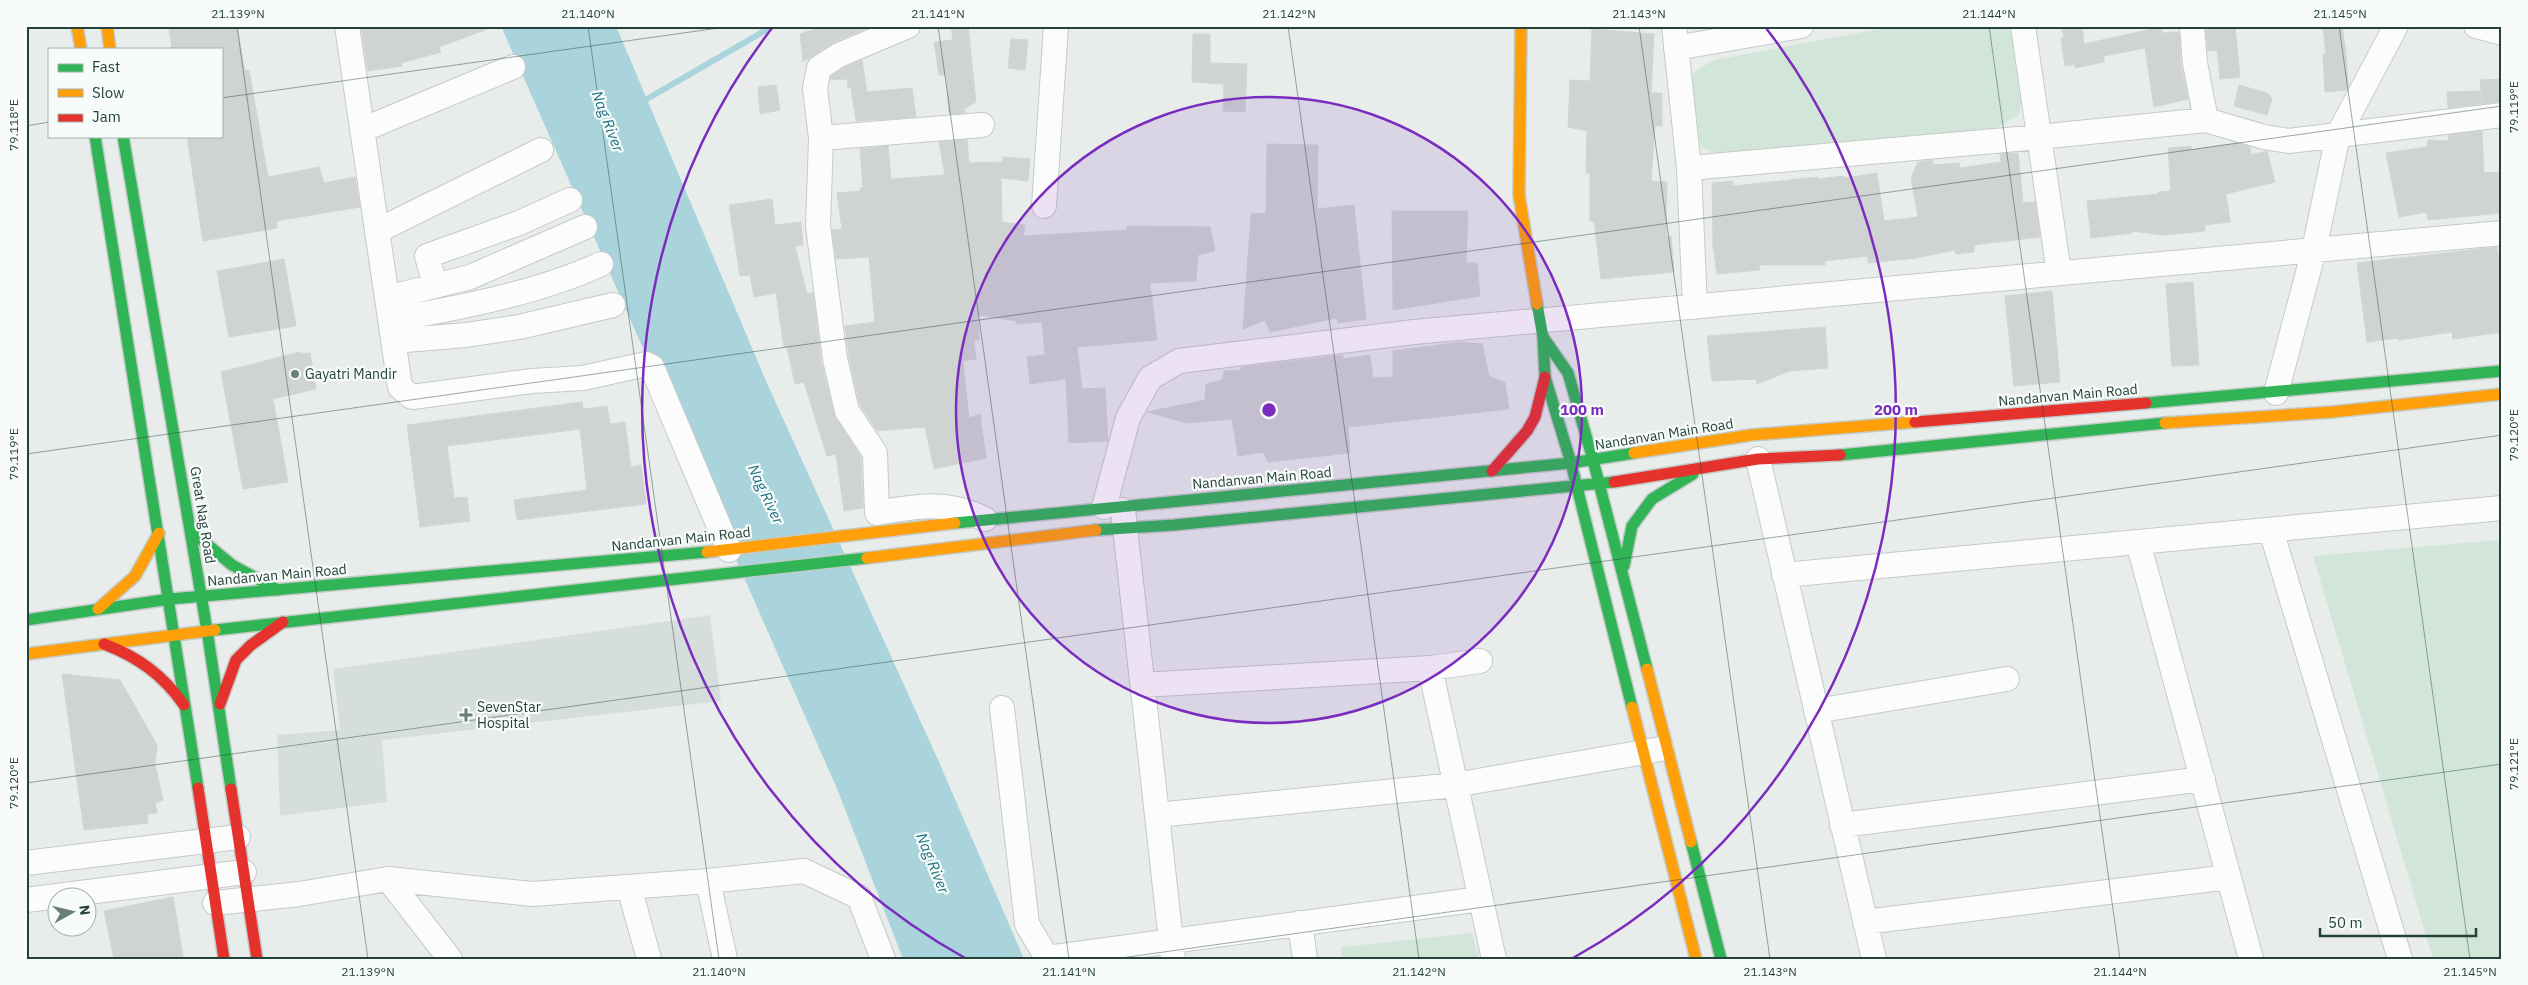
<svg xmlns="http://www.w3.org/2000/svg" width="2528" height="985" font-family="'IBM Plex Sans',sans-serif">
<rect width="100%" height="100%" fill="#e8edeb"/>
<path fill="#d6dedb" d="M710,615L721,701L382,740L387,802L280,816L277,735L340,730L333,669Z"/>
<path fill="#d1e6d8" d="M1895,26H2007L2013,36L2023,92L2019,115L1994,129L1716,153C1710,151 1704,150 1700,144C1693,133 1687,86 1693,75C1697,68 1708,64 1715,60Z
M2498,540L2502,552V959H2433L2313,556Z
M1472,933L1479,959H1342L1341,947Z"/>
<path fill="#a9d4db" d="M501,26H616L766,381L939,762L1024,959H903L838,791Z"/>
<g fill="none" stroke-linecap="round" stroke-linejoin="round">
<path stroke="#a9d4db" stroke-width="6" d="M640,103L773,26"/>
</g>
<path fill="#cfd4d2" stroke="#d1d6d4" d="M180,26H237L245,71L249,70L268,177L319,167L324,183L355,177L360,207L276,221L277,228L203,241L187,136H221V49H172L169,28Z
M361,26H489L490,28L439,47L441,52L401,63L402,66L368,71Z
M825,26H872L834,42L803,62L800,34Z
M951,26H968L976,102L964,109L965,113L949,114L946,75H939L934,42L953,40Z
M2082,26L2084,44L2161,27L2162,33L2179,32L2181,64L2188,99L2154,107L2145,48L2104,56V62L2075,68V64L2065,66L2061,38L2064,39L2062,28Z
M2323,26H2342L2346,53L2348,86L2346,90L2325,92L2323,54H2326Z
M2235,27L2240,77L2220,79L2217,50L2208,51L2206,30Z
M1592,29L1654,34L1651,93H1662V126H1655L1651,181L1667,182L1666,237L1671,236L1674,272L1601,279L1594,221H1590V173H1586L1587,131L1568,127L1570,80L1590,81Z
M1193,34H1210V63L1247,64L1245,112L1223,111L1224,84L1192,82Z
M1011,39L1028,40L1025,70L1008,68Z
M862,60L867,92L912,88L916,117L856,121L851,87L848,88L847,79L831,80V76L845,67Z
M2502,79V101L2482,104L2480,80Z
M776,85L780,110L760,114L758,87Z
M2239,85L2267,93L2272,99L2267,115L2234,106Z
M2480,91L2481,104L2448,108L2447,92Z
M2482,131L2484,173L2502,172V213L2428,220L2427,212L2399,217L2386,153L2427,147L2428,140L2449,141L2448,135Z
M967,140L969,163L1003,162V157L1030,159L1028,181L1001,178L1002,222L1025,225L1023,236L1127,230V226L1210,227L1215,251L1198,255L1196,281L1150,283L1157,340L1077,347L1082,389L1105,388L1108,441L1069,443L1066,379L1030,384L1027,357L1045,355L1042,322L1016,324L1017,321L978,315L979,340H974L976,359L963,361L969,418L980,414L986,458L934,469L925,427L877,431L860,405L849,357L845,326L875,322L869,257L836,259L832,230L842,229L837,193L861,191L860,188H863L860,149L888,146L891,179L945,175L939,142Z
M2237,143L2250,147L2251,155L2267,151L2275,182L2226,194L2230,222L2205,225V231L2164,235L2132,231V233L2091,238L2087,201L2158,194V192L2171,191L2168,148L2191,146V150Z
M1267,144L1318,145L1317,209L1354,205L1366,319L1338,323L1337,318L1270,332L1265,320L1243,329L1251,214L1266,213Z
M2018,153L2023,203L2035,202L2040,237L1974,245V252L1956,254L1955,250L1916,258L1868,263V256L1825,261V265H1759L1760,270L1717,274L1713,246L1712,183L1733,181V186L1818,177V179L1844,176L1845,178L1877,173L1884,221L1918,217L1911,178L1918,162L1932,160L1933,165L1959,163L1960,168L2001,162L2000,154Z
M772,199L775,225L801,222L803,245L795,246L807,294L813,292L821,361L834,414L861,457L863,508L844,511L836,454L827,456L804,382L795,384L787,347H784L776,293L754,297L750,275L740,276L729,205Z
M1392,211H1468L1466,263H1477L1480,296L1393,310Z
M2497,247L2502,279V332L2453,339L2452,332L2399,340L2398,338L2367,342L2357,263Z
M284,259L296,326L229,337L217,271Z
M2193,282L2199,365L2172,366L2166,284Z
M2052,291L2060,382L2014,386L2005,296Z
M1825,327L1828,368L1790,371L1757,384L1756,379L1712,381L1707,336Z
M1461,342L1482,344L1489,376L1505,383L1509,409L1348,427L1350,453L1268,462L1263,452L1238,456L1232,419L1187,423L1147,412L1205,400L1206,384L1222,380L1224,371L1241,370V367L1343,355V359L1370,355L1373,378L1393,377V351Z
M300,352V354L310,353L316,389L273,399L288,482L243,489L221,372Z
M582,402L583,409L607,406L610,424L625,422L631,467L641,465L646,504L517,520L514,500L587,490L580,429L447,446L454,498L467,497L470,521L420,527L407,425Z
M62,674L120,680L157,745L155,764L163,800L155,803L157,813L147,814L148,823L84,830Z
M173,897L183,956L164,959H114L104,911Z"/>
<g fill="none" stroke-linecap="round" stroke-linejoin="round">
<g stroke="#c5cac8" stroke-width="26">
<path id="street" d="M347,26L400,387L412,397L532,381L583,378L646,364L652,367L729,550
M1674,26L1689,168L2039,137L2206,120L2264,137L2289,141L2502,115
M2023,26L2059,273
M2192,26L2195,63L2206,120
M2476,26L2502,33
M1676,48L1801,26
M982,125L821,138L818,226L835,359L847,411L875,453L877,513C917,506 946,500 985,519
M362,130L513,67
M821,138L815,88L819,68L839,55L908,26
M1689,168L1695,307
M1044,206L1056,26
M377,231L541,150
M435,285L427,256L519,223L570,200
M387,298L470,277L585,227
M390,320C458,308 538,293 601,264
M393,341L466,335L519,327L613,305
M2276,393L2314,250L2338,135L2396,26
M1758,459L1874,959
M1104,507L1128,418L1150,378L1179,361L1414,332L2502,233
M1123,510L1173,959
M2271,530L2400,959
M2138,542L2251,959
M1784,575L2502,508
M1430,668L1494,959
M1143,685L1430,668L1480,661
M1002,708L1027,924L1047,958L1480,899
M1816,711L2007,679
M1157,815L1455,785L1661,749
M1842,825L2203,779
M26,863L238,837
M388,879L532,894L708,881L725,959
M708,881L804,871L859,897L883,959
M629,887L649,959
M26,900L244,872
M215,903L299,894L388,879L450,959
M1865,922L2229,877
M1300,923L1305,959"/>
</g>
<g stroke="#c3cbc8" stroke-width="14">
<path id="fast" d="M95,136L198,788
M123,136L207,630L231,789
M1537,304L1543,337L1545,377L1571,463L1632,707
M1543,337L1568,373L1593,460L1647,669
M2146,403L2502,371
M1840,455L2165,423
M955,523L1571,463L1634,453
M1096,530L1174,525L1614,482
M191,531L232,565L278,590
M1624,566L1632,526L1652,499L1693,474
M26,620L170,599L707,552
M215,630L867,558
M1691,842L1721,959"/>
</g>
<g stroke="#c3cbc8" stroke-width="14">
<path id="slow" d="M77,26L81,49
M107,26L110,49
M1521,26L1519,195L1537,304
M2165,423L2332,412L2502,394
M1634,453L1751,435L1915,422
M707,552L955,523
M867,558L1096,530
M98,609L135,576L159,533
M26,654L215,630
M1647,669L1691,842
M1632,707L1696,959"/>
</g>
<g stroke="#c3cbc8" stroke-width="14">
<path id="jam" d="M1915,422L2146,403
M1492,471L1527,431L1535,417L1545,377
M1614,482L1758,459L1840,455
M104,644C138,657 163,675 184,705
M220,704L236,660L251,645L283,622
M198,788L224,959
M231,789L257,959"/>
</g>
<use href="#street" stroke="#fcfcfc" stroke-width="24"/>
<use href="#fast" stroke="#30b455" stroke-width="11"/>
<use href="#slow" stroke="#ff9f0a" stroke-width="11"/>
<use href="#jam" stroke="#e5322d" stroke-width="11"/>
</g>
<path fill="none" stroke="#24423a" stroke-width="1" stroke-opacity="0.45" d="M237,26L368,959M588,26L719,959M938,26L1069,959M1288,26L1419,959M1639,26L1770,959M1989,26L2120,959M2339,26L2470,959M221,98L733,26M26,126L49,122M26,454L2502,106M26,783L2502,435M1114,959L2502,764"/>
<circle cx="1269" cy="410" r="313" fill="#7b2cbf" fill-opacity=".12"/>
<g fill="none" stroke="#7b2cbf" stroke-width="2.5">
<circle cx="1269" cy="410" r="313"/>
<path d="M965 958A627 627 0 0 1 772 28M1766 28A627 627 0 0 1 1573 958"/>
</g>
<g fill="#697e78" stroke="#f7fbf9" stroke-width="2">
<circle cx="295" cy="374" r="5"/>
<path d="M463.5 707.5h5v5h5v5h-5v5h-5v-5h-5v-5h5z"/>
</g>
<g text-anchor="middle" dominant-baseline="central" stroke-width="4.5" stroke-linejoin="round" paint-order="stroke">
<g font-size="14" fill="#24423a" stroke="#f7fbf9" text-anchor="start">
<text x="305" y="374">Gayatri Mandir</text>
<text x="477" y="707">SevenStar<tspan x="477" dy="16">Hospital</tspan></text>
</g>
<g font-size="14" fill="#24423a" stroke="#f7fbf9">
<text transform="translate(2068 395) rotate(-5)">Nandanvan Main Road</text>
<text transform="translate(1664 434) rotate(-9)">Nandanvan Main Road</text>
<text transform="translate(1262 478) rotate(-5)">Nandanvan Main Road</text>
<text transform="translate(203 515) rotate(81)">Great Nag Road</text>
<text transform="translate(681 539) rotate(-6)">Nandanvan Main Road</text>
<text transform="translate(277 575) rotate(-5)">Nandanvan Main Road</text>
</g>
<g font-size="15" font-style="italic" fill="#1c6f80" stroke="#f7fbf9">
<text transform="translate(608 121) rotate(69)">Nag River</text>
<text transform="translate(766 494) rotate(65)">Nag River</text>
<text transform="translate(933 863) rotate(68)">Nag River</text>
</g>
</g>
<circle cx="1269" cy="410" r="8" fill="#7b2cbf" stroke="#f7fbf9" stroke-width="2.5"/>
<g font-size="15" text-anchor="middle" font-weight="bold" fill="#7b2cbf" stroke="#f7fbf9" stroke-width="4.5" stroke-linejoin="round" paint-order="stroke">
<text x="1582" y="415">100 m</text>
<text x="1896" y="415">200 m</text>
</g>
<rect width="2528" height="985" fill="none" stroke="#f7fbf9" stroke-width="55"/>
<rect x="48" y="48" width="175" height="90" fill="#f7fbf9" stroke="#a3b1ad"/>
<rect x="58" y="64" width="25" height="8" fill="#30b455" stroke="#a3b1ad"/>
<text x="92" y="72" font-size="15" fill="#24423a">Fast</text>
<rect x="58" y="89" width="25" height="8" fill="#ff9f0a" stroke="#a3b1ad"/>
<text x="92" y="98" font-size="15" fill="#24423a">Slow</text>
<rect x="58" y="114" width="25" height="8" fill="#e5322d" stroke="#a3b1ad"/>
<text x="92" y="122" font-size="15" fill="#24423a">Jam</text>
<g transform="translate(72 912) rotate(82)"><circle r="24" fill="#f7fbf9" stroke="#a3b1ad"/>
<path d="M0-4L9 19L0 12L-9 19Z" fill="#697e78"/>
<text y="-8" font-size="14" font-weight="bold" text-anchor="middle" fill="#24423a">N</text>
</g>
<path d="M2320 928v8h156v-8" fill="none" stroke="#24423a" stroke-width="2.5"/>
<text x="2328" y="928" font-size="15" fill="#24423a" stroke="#f7fbf9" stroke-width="4" paint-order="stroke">50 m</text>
<rect x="28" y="28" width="2472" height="930" fill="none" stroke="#24423a" stroke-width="2"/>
<g font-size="12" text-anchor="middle" fill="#24423a">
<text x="238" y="18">21.139°N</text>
<text x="588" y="18">21.140°N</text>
<text x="938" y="18">21.141°N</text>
<text x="1289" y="18">21.142°N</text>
<text x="1639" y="18">21.143°N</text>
<text x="1989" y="18">21.144°N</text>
<text x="2340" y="18">21.145°N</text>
<text transform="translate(2514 107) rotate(-90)" y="4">79.119°E</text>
<text transform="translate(14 125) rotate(-90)" y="4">79.118°E</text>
<text transform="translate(2514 435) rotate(-90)" y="4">79.120°E</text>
<text transform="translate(14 454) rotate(-90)" y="4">79.119°E</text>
<text transform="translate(2514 764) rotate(-90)" y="4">79.121°E</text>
<text transform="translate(14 783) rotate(-90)" y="4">79.120°E</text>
<text x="368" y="976">21.139°N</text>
<text x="719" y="976">21.140°N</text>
<text x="1069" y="976">21.141°N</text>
<text x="1419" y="976">21.142°N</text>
<text x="1770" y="976">21.143°N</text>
<text x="2120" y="976">21.144°N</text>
<text x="2470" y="976">21.145°N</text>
</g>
</svg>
